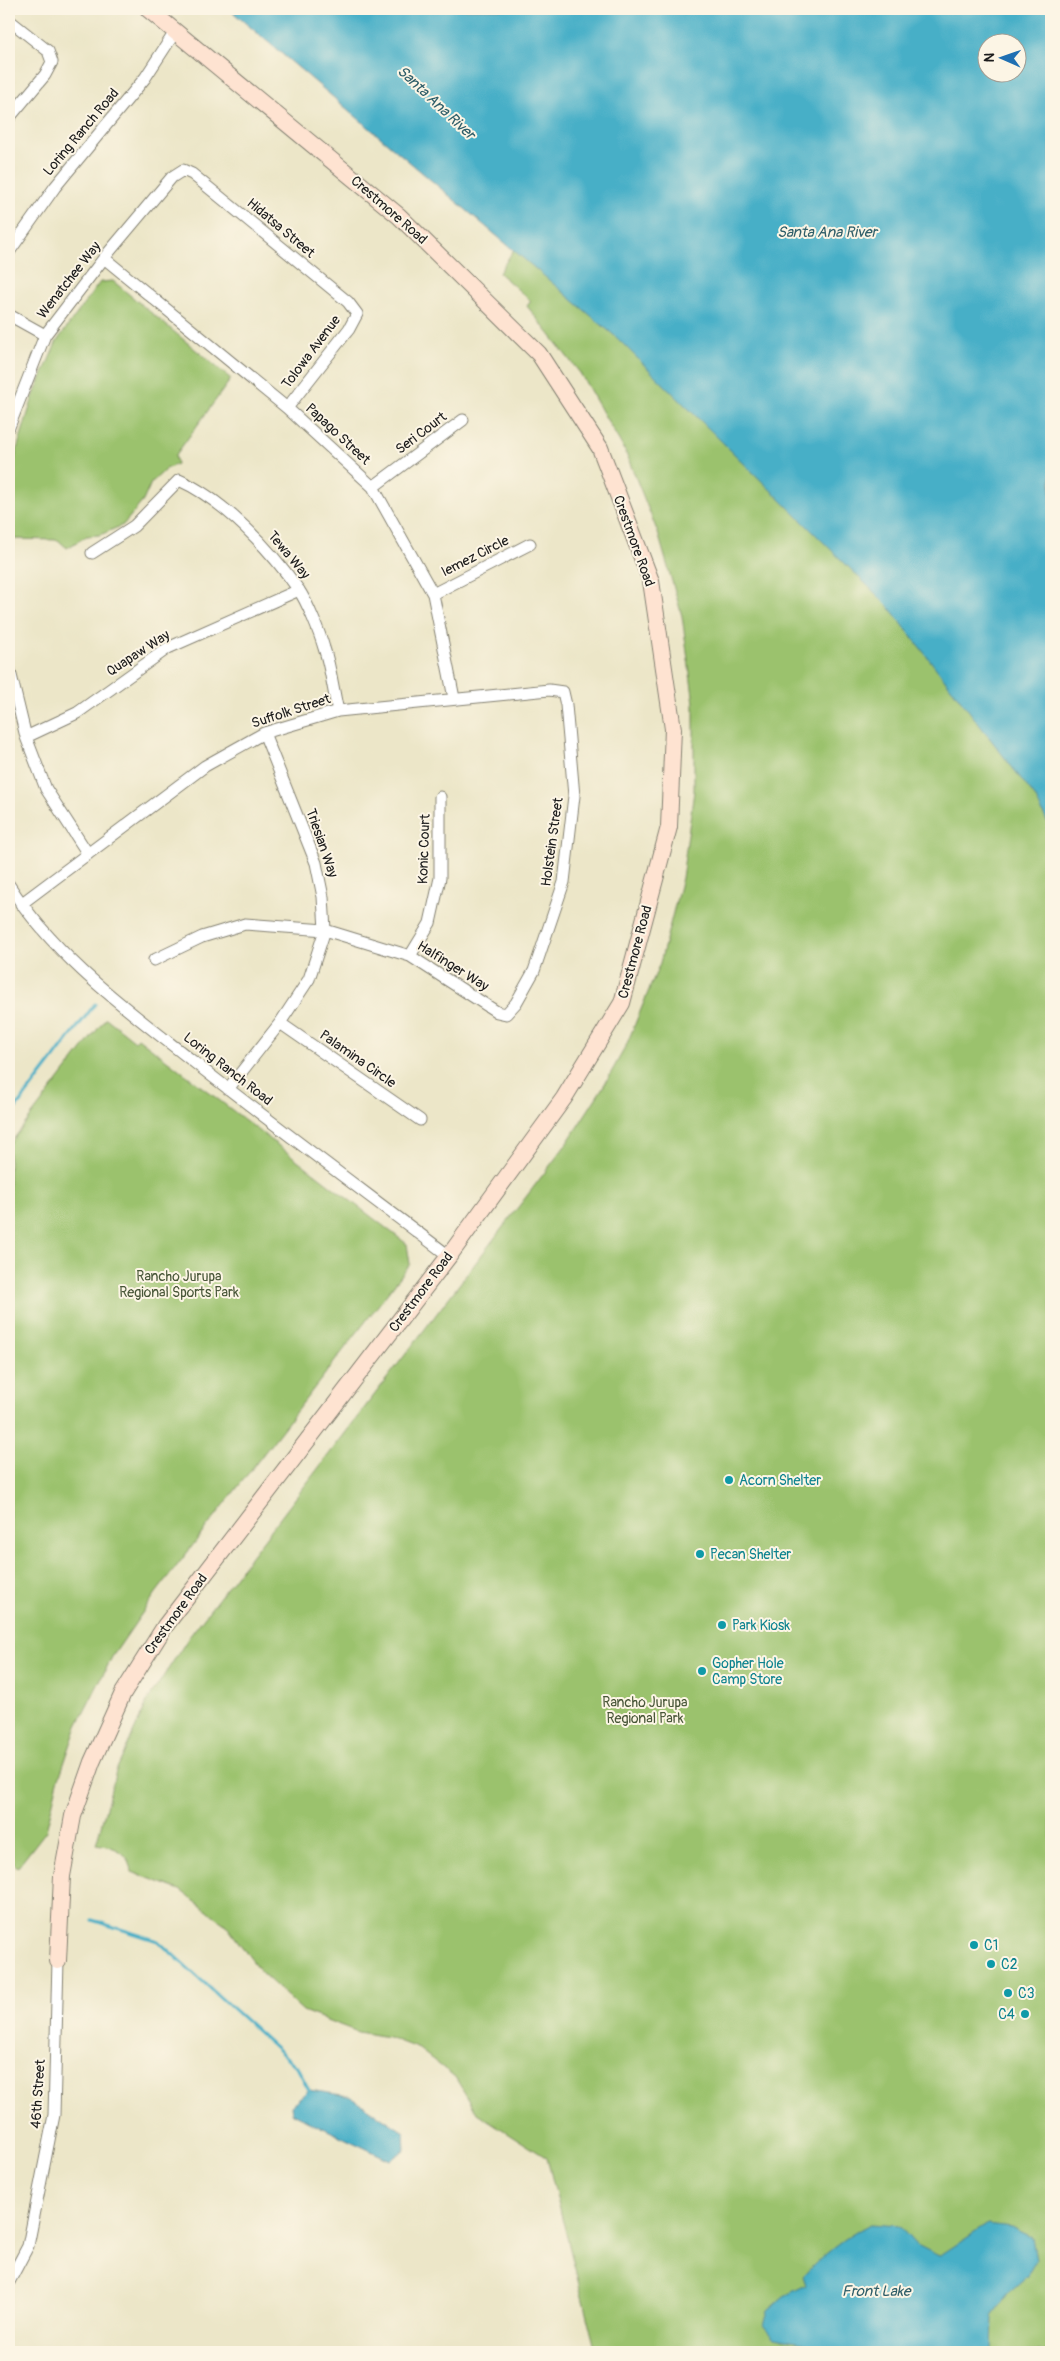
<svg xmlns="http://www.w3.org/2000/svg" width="1060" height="2361" font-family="Pangolin,sans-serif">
<rect width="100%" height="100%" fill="#fcf5e5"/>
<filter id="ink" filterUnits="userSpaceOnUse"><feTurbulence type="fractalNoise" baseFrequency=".02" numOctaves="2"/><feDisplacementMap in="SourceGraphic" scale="10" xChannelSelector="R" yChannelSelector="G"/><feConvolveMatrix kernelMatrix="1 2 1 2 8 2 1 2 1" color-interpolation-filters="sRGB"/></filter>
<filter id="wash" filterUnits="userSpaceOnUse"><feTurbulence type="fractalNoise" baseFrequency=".0096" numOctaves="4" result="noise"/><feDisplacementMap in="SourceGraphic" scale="20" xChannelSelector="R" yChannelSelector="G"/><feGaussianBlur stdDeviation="1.12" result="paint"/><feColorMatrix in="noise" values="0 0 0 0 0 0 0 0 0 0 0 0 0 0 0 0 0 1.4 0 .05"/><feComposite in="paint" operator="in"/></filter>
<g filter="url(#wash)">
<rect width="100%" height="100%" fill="#ece6c8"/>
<path fill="#9bc26d" stroke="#5c6f44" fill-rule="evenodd" d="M665,9H1051V2352H596L547,2158L477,2113L455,2077L419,2049L388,2037L358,2032L303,2011L260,1971L226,1925L180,1890L132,1872C129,1851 115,1847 96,1844L116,1771L148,1700L189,1637L565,1146L603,1087L626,1046L660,963L682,878L694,791V703L682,616L658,533L625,451L580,373L527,306L531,301L499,273ZM988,42H1018V72H988Z
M113,281L231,379L175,456L177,464L166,469L151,483L143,501L123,525L100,535L87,536L67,548L58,540L9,539V487L17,449L33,397L57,341L100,282Z
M106,1018L135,1041L138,1038L407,1244L410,1264L156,1593L112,1657L77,1726L58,1781L46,1831L18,1867L9,1860V1145Z"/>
<path fill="#47afc7" stroke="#326672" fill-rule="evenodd" d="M229,9H1051V829L1035,797L889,607L616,337ZM988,42H1018V72H988Z
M309,2090L349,2096L404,2132L405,2150L390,2160L292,2113L291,2105Z
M870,2224L899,2226L915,2244L939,2256L988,2224L1011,2227L1032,2237L1036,2260L1027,2276L1008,2293L993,2317L992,2352H850L775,2338L764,2325L768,2310L784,2296L806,2285L803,2276C825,2253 842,2239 870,2224Z"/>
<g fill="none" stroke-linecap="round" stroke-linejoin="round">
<path stroke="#47afc7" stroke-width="3" d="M9,1117L95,1004
M92,1920L158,1941L297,2067L309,2090"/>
</g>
</g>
<g filter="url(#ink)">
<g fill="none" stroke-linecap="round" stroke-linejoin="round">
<g stroke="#848172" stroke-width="13">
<path id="street" d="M9,20L48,51L52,62L45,75L9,118
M9,252L55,187L145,78L175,32
M104,258L287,408L373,487L433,594L454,698
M9,315L45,335
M9,427L45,335L104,258L172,177L183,170L192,174L348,302L357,314L349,329L287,408
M373,487L463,420
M92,553L134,526L179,480C224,500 270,549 298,589C307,601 320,634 324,648C331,668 333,690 338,711
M433,594L530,544
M9,667L26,737L46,789L88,854
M26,737L77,713L168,648L299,590
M9,885C55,957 124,1007 190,1059C275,1126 362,1190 449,1256
M21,904L205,766L264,733L338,711L549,690L563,692L566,705L574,796L564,882L534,971L516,1003L506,1014L497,1012L410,956L325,930L245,924L202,937L154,960
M410,956L430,923L440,878V797
M280,1023L420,1120
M228,1089L280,1023L309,979L325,930L323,897L316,863L264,733
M9,2282L28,2246L54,2115L58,1961"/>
</g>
<g stroke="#848172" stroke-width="18">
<path id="secondary" d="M58,1961L62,1876L73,1816L92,1762L123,1693L165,1626L449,1256L564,1098L622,1003L669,827L673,729L651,581L600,448L539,354L399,216L148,9"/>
</g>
<use href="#street" stroke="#fff" stroke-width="11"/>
<use href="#secondary" stroke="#fee3d1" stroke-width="16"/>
</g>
</g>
<g fill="#0f9aa8" stroke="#fcf5e5" stroke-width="2">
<circle cx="729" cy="1480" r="5"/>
<circle cx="700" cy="1554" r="5"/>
<circle cx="722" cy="1625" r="5"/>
<circle cx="702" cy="1671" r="5"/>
<circle cx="974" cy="1945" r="5"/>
<circle cx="991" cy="1964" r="5"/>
<circle cx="1008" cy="1993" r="5"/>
<circle cx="1025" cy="2014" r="5"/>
</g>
<g text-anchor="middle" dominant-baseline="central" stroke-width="4" stroke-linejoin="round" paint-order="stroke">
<g font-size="14" fill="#1c1c1c" stroke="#fcf5e5">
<text transform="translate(81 132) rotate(-50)">Loring Ranch Road</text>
<text transform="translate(389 210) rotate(41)">Crestmore Road</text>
<text transform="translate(281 228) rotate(40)">Hidatsa Street</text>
<text transform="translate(69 280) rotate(-52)">Wenatchee Way</text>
<text transform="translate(311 352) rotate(-53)">Tolowa Avenue</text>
<text transform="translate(421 433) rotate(-37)">Seri Court</text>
<text transform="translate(338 434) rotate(43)">Papago Street</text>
<text transform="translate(634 541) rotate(70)">Crestmore Road</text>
<text transform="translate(289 555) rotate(50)">Tewa Way</text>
<text transform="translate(475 556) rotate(-27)">Iemez Circle</text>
<text transform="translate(138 653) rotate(-33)">Quapaw Way</text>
<text transform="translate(291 711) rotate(-18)">Suffolk Street</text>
<text transform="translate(552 842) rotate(-82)">Holstein Street</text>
<text transform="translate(322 843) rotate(71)">Triesian Way</text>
<text transform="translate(424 849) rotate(-88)">Konic Court</text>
<text transform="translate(635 952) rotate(-75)">Crestmore Road</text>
<text transform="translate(453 966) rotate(32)">Halfinger Way</text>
<text transform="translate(358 1059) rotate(35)">Palamina Circle</text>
<text transform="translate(228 1069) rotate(38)">Loring Ranch Road</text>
<text transform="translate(421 1292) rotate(-53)">Crestmore Road</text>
<text transform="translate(176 1614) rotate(-54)">Crestmore Road</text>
<text transform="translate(38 2094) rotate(-86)">46th Street</text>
</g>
<g font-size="14" fill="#485638" stroke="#fcf5e5">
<text x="179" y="1276">Rancho Jurupa<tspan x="179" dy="16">Regional Sports Park</tspan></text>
<text x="645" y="1702">Rancho Jurupa<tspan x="645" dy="16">Regional Park</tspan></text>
</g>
<g font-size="14" fill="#0d838f" stroke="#fcf5e5" text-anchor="start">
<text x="739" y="1480">Acorn Shelter</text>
<text x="710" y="1554">Pecan Shelter</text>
<text x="732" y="1625">Park Kiosk</text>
<text x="712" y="1663">Gopher Hole<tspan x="712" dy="16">Camp Store</tspan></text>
<text x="984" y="1945">C1</text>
<text x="1001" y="1964">C2</text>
<text x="1018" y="1993">C3</text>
<text x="1015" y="2014" text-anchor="end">C4</text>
</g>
<g font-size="15" font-style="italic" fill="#2f5e69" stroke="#fcf5e5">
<text transform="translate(436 103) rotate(43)">Santa Ana River</text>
<text x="827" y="232">Santa Ana River</text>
<text x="876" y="2291">Front Lake</text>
</g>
</g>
<rect width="1060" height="2361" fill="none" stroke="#fcf5e5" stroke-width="30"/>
<g transform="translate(1002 58) rotate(272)"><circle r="24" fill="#fcf5e5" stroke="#a29e95"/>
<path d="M0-4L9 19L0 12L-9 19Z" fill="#1f6fb2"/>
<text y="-8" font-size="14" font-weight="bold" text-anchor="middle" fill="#1c1c1c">N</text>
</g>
</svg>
